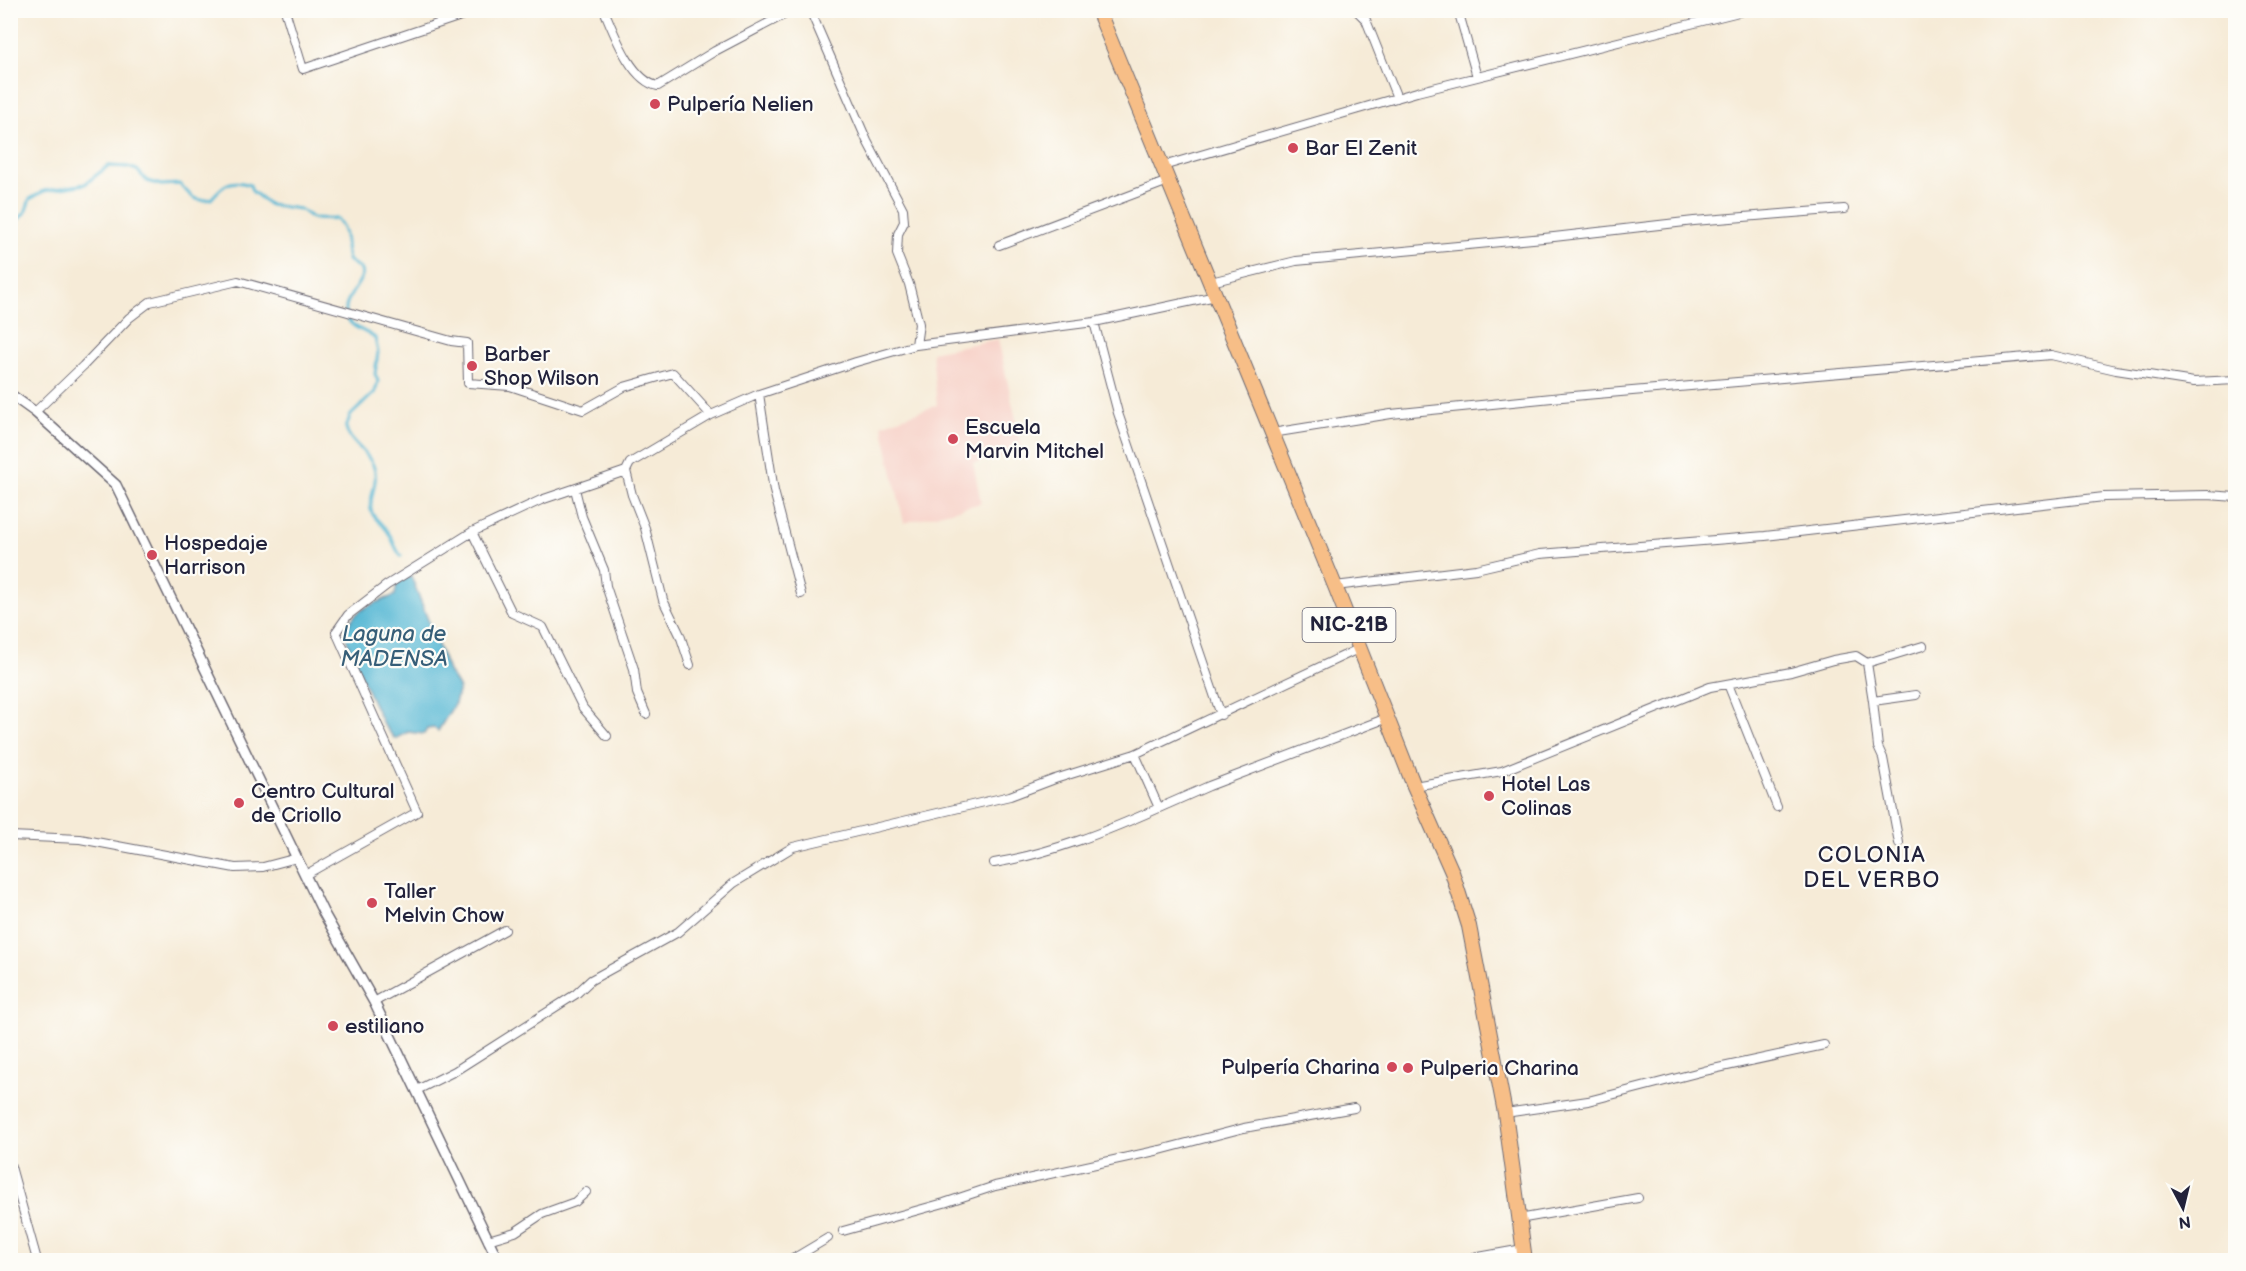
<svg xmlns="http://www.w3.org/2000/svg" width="2246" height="1271" font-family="'Balsamiq Sans',sans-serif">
<rect width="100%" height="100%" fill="#fdfcf7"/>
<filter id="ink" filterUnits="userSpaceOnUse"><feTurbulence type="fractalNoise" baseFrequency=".0167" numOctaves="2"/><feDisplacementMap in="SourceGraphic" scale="12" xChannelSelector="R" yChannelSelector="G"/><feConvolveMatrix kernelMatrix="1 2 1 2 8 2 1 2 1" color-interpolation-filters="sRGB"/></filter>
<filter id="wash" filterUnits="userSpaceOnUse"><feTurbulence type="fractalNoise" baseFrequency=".008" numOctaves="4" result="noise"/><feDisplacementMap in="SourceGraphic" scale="24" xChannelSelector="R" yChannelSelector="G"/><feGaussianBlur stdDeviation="1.35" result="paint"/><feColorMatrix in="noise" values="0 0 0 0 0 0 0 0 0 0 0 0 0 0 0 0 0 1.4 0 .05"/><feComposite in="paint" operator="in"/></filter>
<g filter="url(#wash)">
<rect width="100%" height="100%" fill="#f6ebd7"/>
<path fill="#f7d1c8" d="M998,339L1023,452L973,463L981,503L904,523L882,425L937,405L932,352Z"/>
<path fill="#55b7d4" stroke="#3c6c88" stroke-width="1.5" d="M411,576L448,671L459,688L455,703L438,731L434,728L427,729L424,734L408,732L395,739L383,724L365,685L344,633C356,606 370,606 395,595L397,583Z"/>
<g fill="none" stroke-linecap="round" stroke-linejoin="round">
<path stroke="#55b7d4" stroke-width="3" d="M10,227L25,213L30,199L44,191L85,184L108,166L128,167L137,170L147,181L161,185L180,184C191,196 194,203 211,199C223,185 230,178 250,185L252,191L270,205L300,209L312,218L337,219C349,232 344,245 348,260C352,264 357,265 360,269C370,281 334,300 350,322C355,329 368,332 375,338L378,352L375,374L378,381L375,392L350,416L346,428C349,442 366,450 373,465C380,481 369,494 371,510C372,517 381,523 385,528C393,537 394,548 401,556"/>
</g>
</g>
<g filter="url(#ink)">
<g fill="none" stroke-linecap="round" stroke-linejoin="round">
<g stroke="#6c6872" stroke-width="10">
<path id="minor" d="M285,10L303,69L455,18
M453,10L455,18L476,10
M604,10C614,33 631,81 658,86L715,51L793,10
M810,10L867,141L903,209L904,222L898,234L897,254L909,284L919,324L916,345
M1356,10L1366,20L1397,98
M1458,10L1477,77
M1163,166L1417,92L1747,10
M999,245L1168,181
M1211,282L1296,261L1554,237L1694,221L1844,209
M1094,322L1118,413L1221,715
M759,394L774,491L801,594
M35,412L83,366L129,318L150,302L238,281L451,341L467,343L468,383L510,386L583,410L624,387L673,373L711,415L759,394L856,362L916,345L1094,322L1216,296
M1272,433L1391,414L1562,397L2051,355L2116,370L2194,382L2236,380
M626,471L632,495L645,528L663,600L680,635L690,665
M575,489L582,517L604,570L606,586L634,669L637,693L646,714
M472,532L512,613L543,627L583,708L607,736
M1335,586L1476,569L1540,554L1765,536L2104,497L2208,495L2236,497
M1867,663L1923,646
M1728,684L1777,807
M1873,701L1916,695
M1135,754L1159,808L1209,786L1387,718
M1414,786L1502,771L1710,687L1791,672L1833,660L1856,656L1867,663L1873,701L1878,747L1883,758L1899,843
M10,836L80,839L235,868L263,867L297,858
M994,863C1052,853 1105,832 1159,808
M305,875L417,812L336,632L348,615L387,585L472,532L541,500L626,471L630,463L711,415
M374,1002L505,930
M417,1090L455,1071L576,994L591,980L678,932L734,883L793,847L1010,796L1055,779L1135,754L1358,649
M1505,1113L1588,1101L1704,1071L1824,1045
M10,1163L37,1260
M1519,1219L1638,1198
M843,1231L944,1203L995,1186L1160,1150L1244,1128L1354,1108
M488,1240L515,1232L542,1214L575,1202L586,1192
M791,1260L828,1238
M1462,1260L1523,1249"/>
</g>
<g stroke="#6c6872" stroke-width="12">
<path id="tertiary" d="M10,394L35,412L116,485L323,912L374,1002L498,1260"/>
</g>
<g stroke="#6c6872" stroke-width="16">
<path id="trunk" d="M1098,10L1335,586L1414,786L1452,872L1469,926L1505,1113L1525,1260"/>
</g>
<use href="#minor" stroke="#fff" stroke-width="8"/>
<use href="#tertiary" stroke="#fff" stroke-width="9"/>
<use href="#trunk" stroke="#f7be87" stroke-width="14"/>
</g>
</g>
<g fill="#d1495b" stroke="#fdfcf7" stroke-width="2">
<circle cx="655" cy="104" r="6"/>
<circle cx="1293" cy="148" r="6"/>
<circle cx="472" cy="366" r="6"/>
<circle cx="953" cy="439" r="6"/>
<circle cx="152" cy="555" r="6"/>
<circle cx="1489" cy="796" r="6"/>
<circle cx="239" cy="803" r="6"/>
<circle cx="372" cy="903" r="6"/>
<circle cx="333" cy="1026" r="6"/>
<circle cx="1392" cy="1067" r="6"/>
<circle cx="1408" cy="1068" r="6"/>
</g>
<g text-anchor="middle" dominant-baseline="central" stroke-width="4.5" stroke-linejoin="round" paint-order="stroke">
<rect fill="#fdfcf7" stroke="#646373" stroke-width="1.5" x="1302.5" y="608" width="93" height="34" rx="4.5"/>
<g font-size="20" font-weight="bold" fill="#22223b">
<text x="1349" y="625">NIC-21B</text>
</g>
<g font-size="21" fill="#22223b" stroke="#fdfcf7" text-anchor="start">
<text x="667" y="104">Pulpería Nelien</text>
<text x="1305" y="148">Bar El Zenit</text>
<text x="484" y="354">Barber<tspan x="484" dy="24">Shop Wilson</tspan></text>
<text x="965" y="427">Escuela<tspan x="965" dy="24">Marvin Mitchel</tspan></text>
<text x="164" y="543">Hospedaje<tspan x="164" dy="24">Harrison</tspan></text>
<text x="1501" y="784">Hotel Las<tspan x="1501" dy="24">Colinas</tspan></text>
<text x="251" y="791">Centro Cultural<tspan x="251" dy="24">de Criollo</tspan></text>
<text x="384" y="891">Taller<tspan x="384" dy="24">Melvin Chow</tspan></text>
<text x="345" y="1026">estiliano</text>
<text x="1380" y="1067" text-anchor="end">Pulpería Charina</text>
<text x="1420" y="1068">Pulperia Charina</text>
</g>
<g font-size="22" font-style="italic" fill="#365e78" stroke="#fdfcf7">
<text x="394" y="634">Laguna de<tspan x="394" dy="25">MADENSA</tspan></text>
</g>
<g font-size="22" letter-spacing="1.5" fill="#22223b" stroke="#fdfcf7">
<text x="1872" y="855">COLONIA<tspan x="1872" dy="25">DEL VERBO</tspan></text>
</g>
</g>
<rect width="2246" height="1271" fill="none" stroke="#fdfcf7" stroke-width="36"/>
<g transform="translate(2183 1208) rotate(173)" stroke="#fdfcf7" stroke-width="4.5" paint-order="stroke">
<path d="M0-4.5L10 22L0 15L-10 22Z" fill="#22223b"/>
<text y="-9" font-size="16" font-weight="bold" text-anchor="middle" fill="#22223b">N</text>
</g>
</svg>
